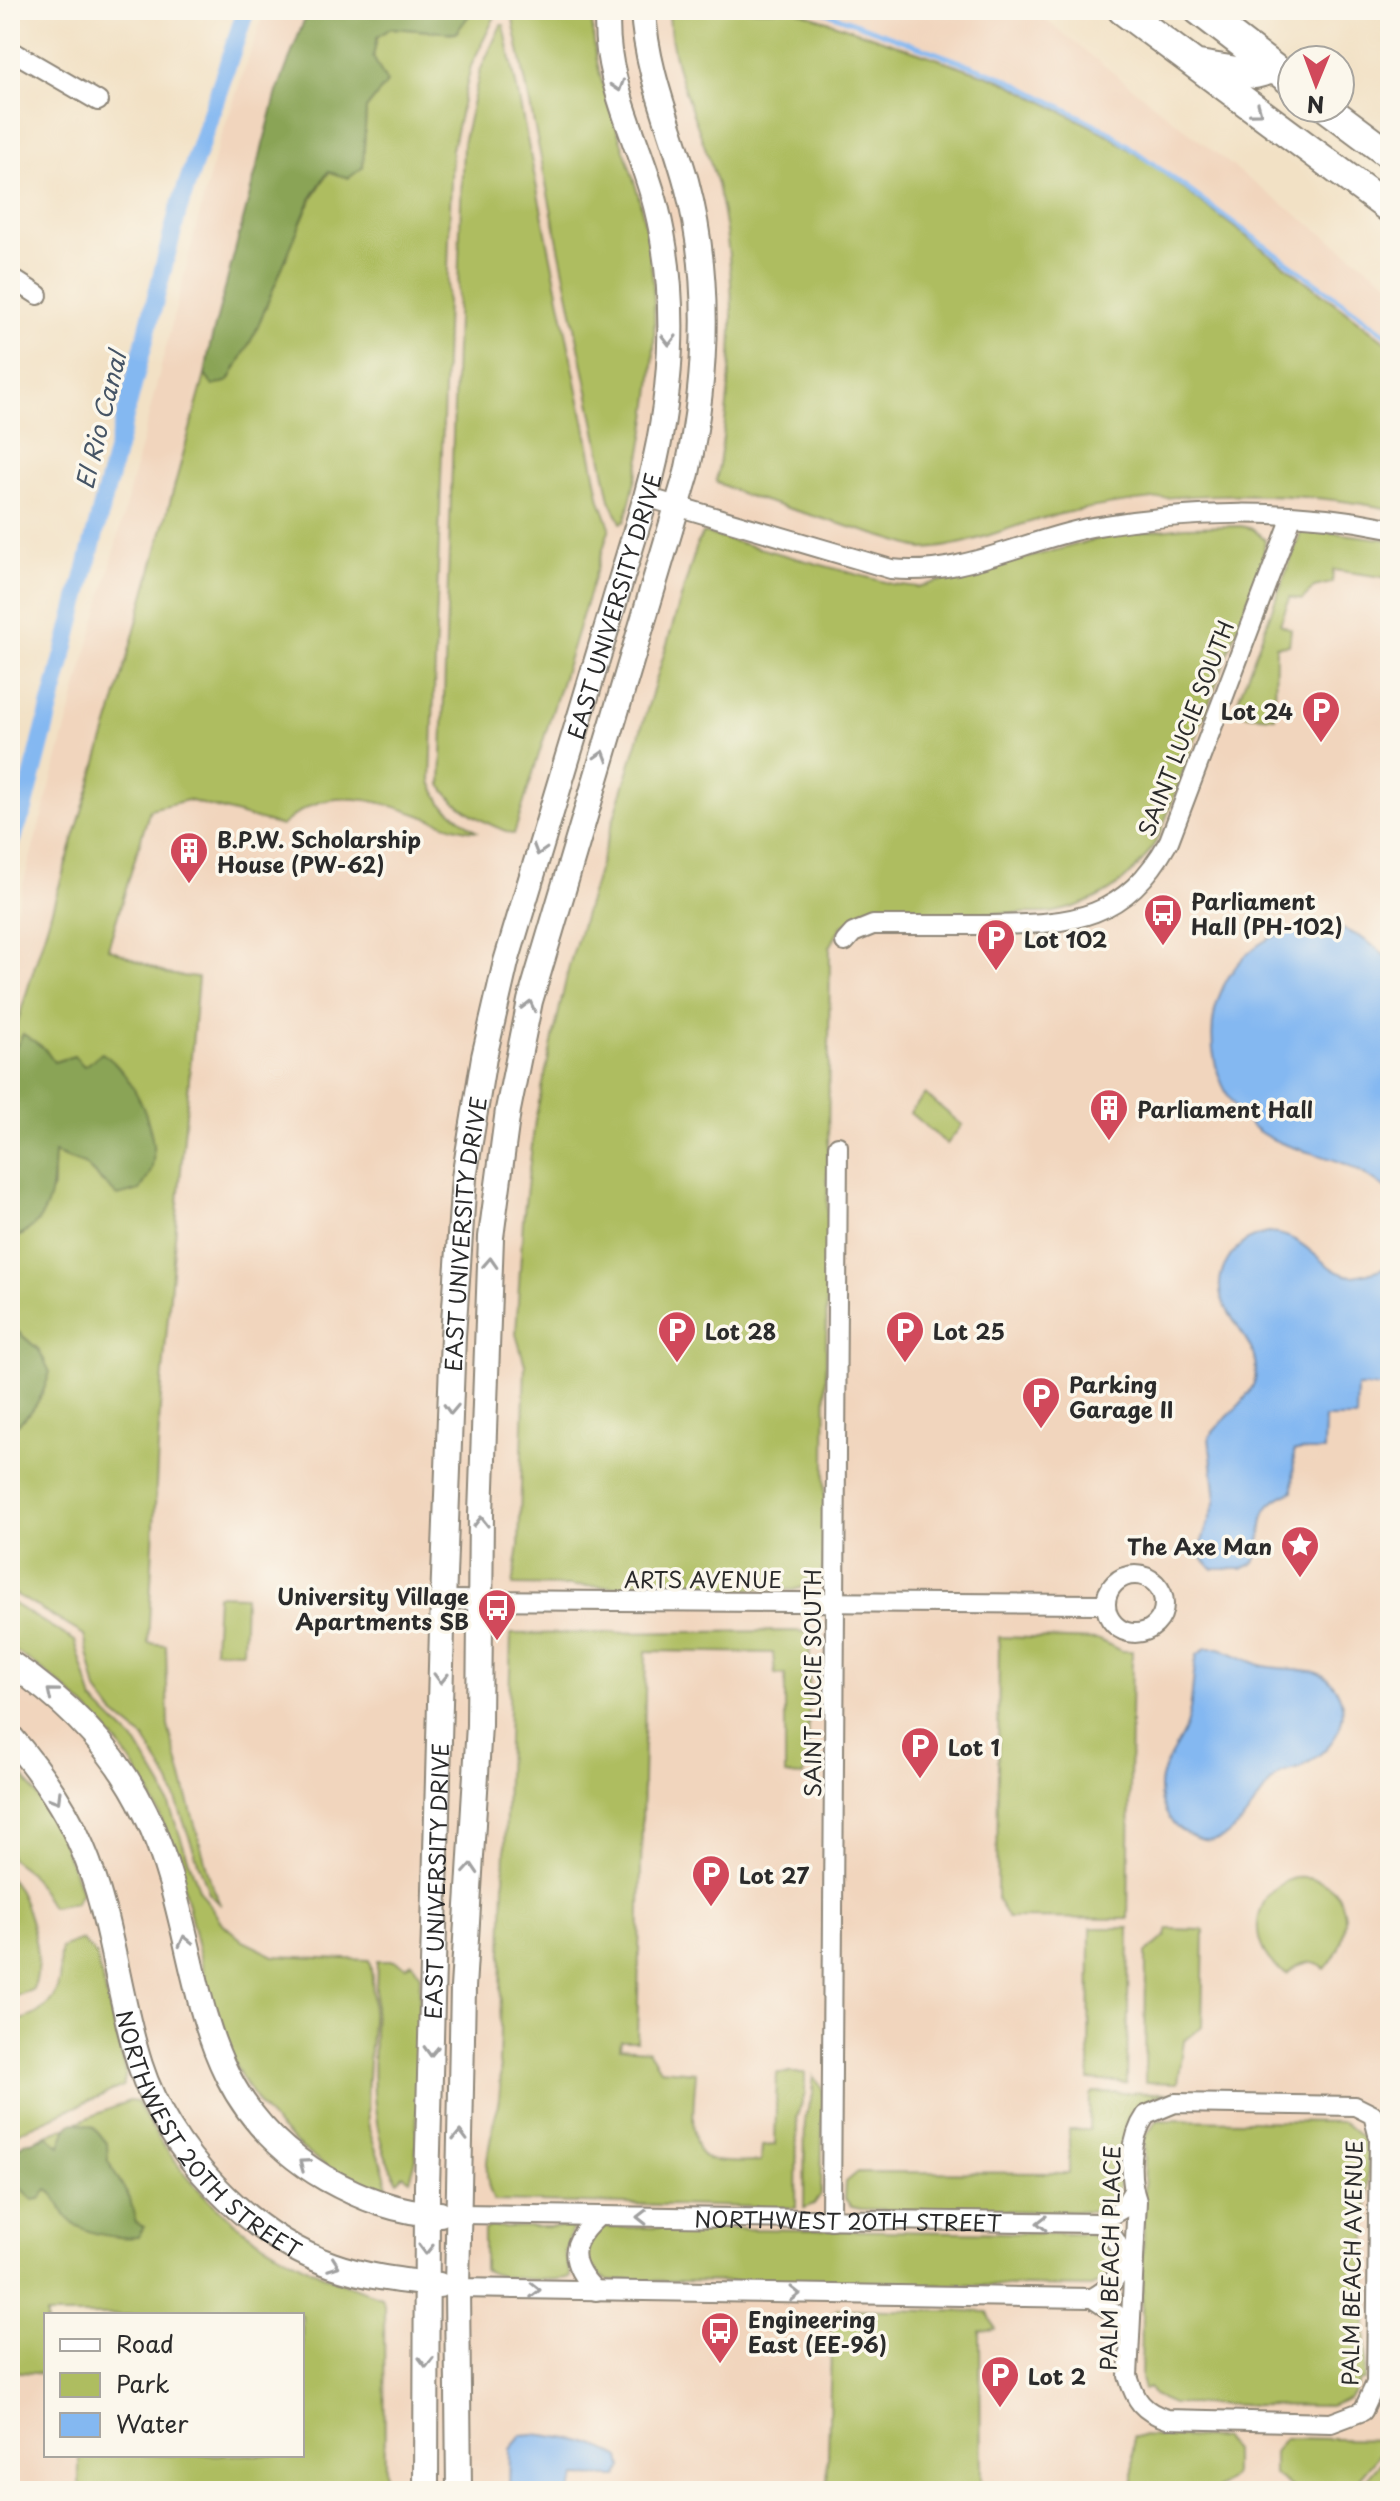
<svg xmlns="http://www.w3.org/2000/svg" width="1400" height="2501" font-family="'Playpen Sans',sans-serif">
<rect width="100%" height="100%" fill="#fbf7ec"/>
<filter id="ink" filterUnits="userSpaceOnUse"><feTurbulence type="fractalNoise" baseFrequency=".0125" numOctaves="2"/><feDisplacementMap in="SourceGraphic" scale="16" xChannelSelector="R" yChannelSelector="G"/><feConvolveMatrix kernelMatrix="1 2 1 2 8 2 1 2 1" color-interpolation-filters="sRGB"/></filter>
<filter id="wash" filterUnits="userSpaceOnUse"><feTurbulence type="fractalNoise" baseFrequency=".006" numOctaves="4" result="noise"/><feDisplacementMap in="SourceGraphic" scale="32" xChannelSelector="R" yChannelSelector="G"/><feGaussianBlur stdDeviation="1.8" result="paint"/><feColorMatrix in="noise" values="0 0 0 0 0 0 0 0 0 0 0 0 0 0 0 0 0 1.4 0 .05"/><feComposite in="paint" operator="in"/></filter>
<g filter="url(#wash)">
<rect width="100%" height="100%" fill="#f2e1c5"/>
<path fill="#f1d5bd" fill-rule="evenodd" d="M265,10H1033L1258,186L1390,283V2491H10V932L110,568L214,158ZM46,2315H302V2455H46Z"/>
<path fill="#aebd60" stroke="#6c7446" stroke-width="2" d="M473,10H498L471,66L452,149L431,782L441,803L476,831C457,830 440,822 422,816C390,804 346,790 312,805C301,809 290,819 281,826L188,800L150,809L108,948L167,974L198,978L160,1407L148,1643L166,1645L168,1726L211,1883L221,1905L209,1893L170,1783L145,1739L114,1714L97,1691L84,1635L10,1591V1429L39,1350L10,1325V1239L23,1235L53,1188V1153L84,1164L103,1183L140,1190L152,1167L151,1133L135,1094L84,1066L54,1063L44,1048L23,1034L10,1058V1047L112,713L205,375L213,385L229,381C266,314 287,233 329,172L363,167L366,109L386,83L373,57L377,37L391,28L455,33Z
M511,10H592C591,77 622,134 639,198C667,307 654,413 625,521L621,523L610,500Z
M669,10H795L1003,81L1108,135L1152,165L1390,345V509C1284,487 1157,491 1052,516C1008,526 969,547 923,549L744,495L716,482C733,384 741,284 717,185C702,127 669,71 669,10Z
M501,25H504L600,500L610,527L514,834C488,825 456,809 441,785L463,143L480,71Z
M1241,526L1253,529L1265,540L1263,559L1160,834C1137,879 1099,904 1050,913L860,915L841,927L830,947L824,1567C818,1583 809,1585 794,1590L513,1585L519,1546L525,1365L516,1334L523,1220L535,1120L569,966L698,542L703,533L892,584L918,587L1109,536L1185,527Z
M1321,531L1390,540V578L1333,570L1332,583L1314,587L1302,600L1290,597L1280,624L1291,629L1289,645L1276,646L1275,717L1245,715L1237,707L1238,700L1301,532Z
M925,1094L962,1125L947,1144L910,1113Z
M217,1595L245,1596L243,1651L214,1650Z
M10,1602L75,1641L93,1701L137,1744L163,1788L199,1889L221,1922L243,1941L274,1956L369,1960C380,2002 363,2075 368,2122C370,2145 390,2173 386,2192C362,2189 335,2172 315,2158C190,2071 213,1931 156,1807C126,1740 71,1686 10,1648Z
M794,1631L810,1633L808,1754L804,1776L785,1775V1675L775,1674L773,1653L646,1651L637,2041H621L620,2048L648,2050L660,2069L696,2072C695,2093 685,2152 710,2160C725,2164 746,2162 761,2162L762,2146L775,2145L777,2073H805V2094L797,2117L796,2208L494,2201C472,2156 508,2113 499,2062L511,1634Z
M999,1637L1100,1640L1121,1651H1132L1128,1919L1008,1918L997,1900Z
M10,1760C44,1798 66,1844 81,1892L75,1903L51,1907L30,1873L10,1858Z
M10,1878C28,1896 47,1969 32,1990L10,1998Z
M1295,1878C1353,1874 1357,1934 1325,1969C1311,1958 1299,1963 1287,1974C1245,1953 1249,1891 1295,1878Z
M1090,1928H1129L1127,2083L1089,2080Z
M1168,1929L1204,1930L1202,2027L1184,2041L1178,2083L1145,2082L1146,1953L1166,1936Z
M82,1940L96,1955L126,2073L123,2086L10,2136V2021C34,2021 56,2004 59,1980C61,1969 58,1958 61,1948Z
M377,1961H395L406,1966L412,1962L420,1975L416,2159L410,2180L403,2175L398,2181C361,2128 376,2024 377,1961Z
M813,2076L823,2089L821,2194L814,2204L804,2208L805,2117L813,2095Z
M1093,2092L1168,2093C1091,2109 1148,2183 1100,2212L861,2209L852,2207L845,2199L846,2182L858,2172L1069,2173V2130H1089L1090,2095Z
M129,2101L137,2102C194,2208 268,2260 381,2297L384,2304L385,2491H79V2455H302V2315H46V2374L10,2371V2150Z
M1158,2120L1343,2122L1363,2139L1368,2152L1365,2380H1359C1355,2399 1345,2400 1329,2406L1173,2404L1153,2395L1149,2388L1144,2390L1141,2379L1145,2137Z
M489,2227H573L565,2253L571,2277C555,2282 497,2280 484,2269V2230Z
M604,2227L1085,2234C1117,2239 1120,2276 1091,2287L609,2280L587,2270L581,2245L594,2230Z
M837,2309L988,2312L995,2329L980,2331L981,2491H827L832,2313Z
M1133,2436L1222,2438L1233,2450V2476L1213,2491H1133Z
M1285,2438L1390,2440V2442L1348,2491H1297L1274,2475V2452Z
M1390,2451V2491H1356Z"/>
<path fill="#8aa456" stroke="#5a6840" stroke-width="2" d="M308,10H473L456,33L391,28L377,37L373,57L387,83L366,109L363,167L349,178L328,172L311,198L255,333L229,381L213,386L205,375L210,345L277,92Z
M23,1034L44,1048L54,1062L74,1056L84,1066L102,1053C132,1071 160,1132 152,1167C151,1175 144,1183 140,1190L118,1196L84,1164L54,1153C52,1190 52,1226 10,1239V1058Z
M10,1325L39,1350L50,1372C43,1396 33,1416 10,1429Z
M74,2122L94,2127L107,2143L108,2161L130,2199L136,2223L144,2227L138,2237C117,2239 78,2234 65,2215C59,2205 57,2195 47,2190L40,2199L33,2200L10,2178V2156L24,2143L48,2136L60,2146L67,2127Z"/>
<path fill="#84b8f1" stroke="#58728e" stroke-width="2" d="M1326,924C1353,931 1371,941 1390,961V1192C1375,1181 1360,1170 1343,1163C1315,1152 1276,1147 1253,1127C1199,1079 1197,990 1257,946C1277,931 1302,928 1326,924Z
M1267,1233C1309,1233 1320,1273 1352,1276C1363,1276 1379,1269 1390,1266L1388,1387H1357L1356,1418H1325L1324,1451H1294L1293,1491C1248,1508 1270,1529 1254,1563L1242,1569H1212L1200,1556L1201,1544L1216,1500L1209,1437C1222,1419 1250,1401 1255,1379C1264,1331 1197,1309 1228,1260C1238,1244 1248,1238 1267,1233Z
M1219,1648C1234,1653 1249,1662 1264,1666C1289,1672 1321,1663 1336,1688C1355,1722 1330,1751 1301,1767C1295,1770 1284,1771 1279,1775C1251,1797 1233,1867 1181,1830C1168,1821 1160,1805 1160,1789C1159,1769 1175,1750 1183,1733C1194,1709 1191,1680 1197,1655L1206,1648Z
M533,2434C562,2437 596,2441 621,2458L623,2468L617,2477L576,2476L570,2491H509L510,2449L522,2435Z"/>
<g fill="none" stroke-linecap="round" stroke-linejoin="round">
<path stroke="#84b8f1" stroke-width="5" d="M819,10L1005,78L1108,131L1390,337"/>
<path stroke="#84b8f1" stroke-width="18" d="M10,844L24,809L178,211L246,10"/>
</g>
</g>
<g filter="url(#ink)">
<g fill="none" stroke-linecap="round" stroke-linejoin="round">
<g stroke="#8e8678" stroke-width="22">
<g id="street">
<path d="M10,50L98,101"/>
<path d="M10,277L38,295"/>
<path d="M646,497L891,569C961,577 1024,540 1092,527C1187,510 1295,508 1390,528"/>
<path d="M845,942L853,933L873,925C912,925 951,925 991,925C1074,924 1125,920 1169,841L1292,517"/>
<circle cx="1135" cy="1604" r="29"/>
<path d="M444,1600L1105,1604"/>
<path d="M1175,2103L1355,2106L1373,2115L1379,2138L1376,2383L1363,2411L1331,2423L1167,2419C1143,2412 1135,2400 1128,2376L1137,2201C1128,2175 1130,2138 1146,2115Z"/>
<path id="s1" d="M458,2214L1098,2223L1122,2209L1133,2191"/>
<path d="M831,2220L838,1146"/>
<path d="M457,2288L1092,2298L1116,2314L1130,2335"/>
<path d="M596,2291C567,2262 569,2242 599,2216"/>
<path d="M1092,2298C1127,2279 1132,2247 1098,2223"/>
</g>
</g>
<g stroke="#8e8678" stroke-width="28">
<g id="secondary">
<path d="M10,1663C68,1702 116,1750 146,1814C209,1947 178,2092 325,2178C361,2198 398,2213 440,2214"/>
<path id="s2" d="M10,1736C39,1770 65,1806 82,1847C112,1916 117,1994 140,2065C168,2151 246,2234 332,2265C365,2277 404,2281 439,2285"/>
<path id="s3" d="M426,2491L427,2187L442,1629L453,1336L464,1178L484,1057L506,962L646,497C672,404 680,301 656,206C640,143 601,76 608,10"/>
<path d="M459,2491L457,2288L463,1988L479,1725L481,1514L491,1237L508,1110L530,1001L687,473C707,377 712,277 686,181C670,124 646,71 643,10"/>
</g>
</g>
<g stroke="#8e8678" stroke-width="32">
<path id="primary" d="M1122,10L1390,209
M1198,10L1292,82
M1199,65L1255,74L1274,69
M1327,108L1390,155"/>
</g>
<use href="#street" stroke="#fff" stroke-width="18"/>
<use href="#secondary" stroke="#fff" stroke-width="24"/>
<use href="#primary" stroke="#fff" stroke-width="28"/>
</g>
<defs><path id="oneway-chevron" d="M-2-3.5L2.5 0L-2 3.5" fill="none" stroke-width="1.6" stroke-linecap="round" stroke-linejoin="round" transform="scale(2)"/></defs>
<g stroke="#a0a0a0">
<use href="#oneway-chevron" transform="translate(618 86) rotate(72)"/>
<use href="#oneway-chevron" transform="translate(1257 111) rotate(37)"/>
<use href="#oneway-chevron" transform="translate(669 340) rotate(90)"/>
<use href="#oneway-chevron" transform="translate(602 756) rotate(-73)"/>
<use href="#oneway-chevron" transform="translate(539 850) rotate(107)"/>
<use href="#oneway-chevron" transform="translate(529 1006) rotate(-76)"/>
<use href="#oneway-chevron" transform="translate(490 1263) rotate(-87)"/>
<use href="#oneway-chevron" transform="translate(451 1409) rotate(92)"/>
<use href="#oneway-chevron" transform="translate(481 1522) rotate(-90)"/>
<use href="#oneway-chevron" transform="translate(441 1678) rotate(91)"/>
<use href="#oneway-chevron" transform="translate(52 1693) rotate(-140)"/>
<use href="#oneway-chevron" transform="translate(56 1798) rotate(59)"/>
<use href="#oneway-chevron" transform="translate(471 1869) rotate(-86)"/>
<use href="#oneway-chevron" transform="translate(185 1941) rotate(-104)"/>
<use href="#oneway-chevron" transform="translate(431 2051) rotate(92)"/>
<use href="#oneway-chevron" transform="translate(460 2136) rotate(-89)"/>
<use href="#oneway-chevron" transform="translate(304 2164) rotate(-144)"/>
<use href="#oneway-chevron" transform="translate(642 2217) rotate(-179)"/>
<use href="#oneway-chevron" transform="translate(1042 2223) rotate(-179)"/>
<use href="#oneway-chevron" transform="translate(426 2249) rotate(91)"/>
<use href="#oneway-chevron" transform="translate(334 2265) rotate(20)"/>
<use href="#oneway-chevron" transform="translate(535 2290) rotate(1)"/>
<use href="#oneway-chevron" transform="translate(795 2294) rotate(1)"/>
<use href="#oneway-chevron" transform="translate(426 2362) rotate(90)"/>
</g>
</g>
<defs>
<g id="parking-pin" transform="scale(2)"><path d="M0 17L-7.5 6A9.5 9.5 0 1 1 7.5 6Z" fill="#d1495b" stroke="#fbf7ec"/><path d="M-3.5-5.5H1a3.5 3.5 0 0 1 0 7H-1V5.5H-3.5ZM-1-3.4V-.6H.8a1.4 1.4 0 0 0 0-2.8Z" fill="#fff"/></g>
<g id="building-pin" transform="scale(2)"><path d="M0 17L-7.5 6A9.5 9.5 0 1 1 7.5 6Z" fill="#d1495b" stroke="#fbf7ec"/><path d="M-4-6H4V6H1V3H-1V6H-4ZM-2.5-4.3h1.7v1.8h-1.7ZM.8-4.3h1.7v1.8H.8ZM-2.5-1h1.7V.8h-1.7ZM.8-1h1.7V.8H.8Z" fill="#fff"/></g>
<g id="bus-pin" transform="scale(2)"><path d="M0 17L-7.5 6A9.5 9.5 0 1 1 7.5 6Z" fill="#d1495b" stroke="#fbf7ec"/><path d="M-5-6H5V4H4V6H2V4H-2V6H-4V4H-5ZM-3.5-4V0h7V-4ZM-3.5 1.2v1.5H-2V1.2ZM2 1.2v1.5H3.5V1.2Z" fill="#fff"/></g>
<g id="sight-pin" transform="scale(2)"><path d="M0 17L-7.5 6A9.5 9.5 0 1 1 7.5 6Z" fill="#d1495b" stroke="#fbf7ec"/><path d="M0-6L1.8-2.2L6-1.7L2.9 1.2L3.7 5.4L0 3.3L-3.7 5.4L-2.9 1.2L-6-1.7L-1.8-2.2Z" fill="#fff"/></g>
</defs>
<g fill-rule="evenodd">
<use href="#parking-pin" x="1321" y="710"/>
<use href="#building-pin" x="189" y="851"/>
<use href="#bus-pin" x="1163" y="913"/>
<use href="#parking-pin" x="996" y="938"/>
<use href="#building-pin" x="1109" y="1108"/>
<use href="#parking-pin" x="677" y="1330"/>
<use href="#parking-pin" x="905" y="1330"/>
<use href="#parking-pin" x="1041" y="1396"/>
<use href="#sight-pin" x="1300" y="1545"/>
<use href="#bus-pin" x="497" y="1608"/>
<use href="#parking-pin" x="920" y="1746"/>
<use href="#parking-pin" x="711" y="1874"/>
<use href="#bus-pin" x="720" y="2331"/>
<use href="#parking-pin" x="1000" y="2375"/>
</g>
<g text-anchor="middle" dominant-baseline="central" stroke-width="7" stroke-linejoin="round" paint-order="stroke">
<g font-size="22" fill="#2b2b2b" stroke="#fbf7ec">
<text stroke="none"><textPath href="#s3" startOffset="1906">EAST UNIVERSITY DRIVE</textPath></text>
<text transform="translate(1185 728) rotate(-69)">SAINT LUCIE SOUTH</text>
<text stroke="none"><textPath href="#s3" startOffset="1258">EAST UNIVERSITY DRIVE</textPath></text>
<text x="703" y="1578">ARTS AVENUE</text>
<text transform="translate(811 1683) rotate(-90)">SAINT LUCIE SOUTH</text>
<text stroke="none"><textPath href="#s3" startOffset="610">EAST UNIVERSITY DRIVE</textPath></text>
<text stroke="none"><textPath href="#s2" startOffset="456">NORTHWEST 20TH STREET</textPath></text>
<text stroke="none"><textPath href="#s1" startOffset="390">NORTHWEST 20TH STREET</textPath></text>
<text transform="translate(1109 2258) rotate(-89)">PALM BEACH PLACE</text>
<text transform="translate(1351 2263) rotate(-89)">PALM BEACH AVENUE</text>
</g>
<g font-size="22" font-weight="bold" fill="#2b2b2b" stroke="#fbf7ec" text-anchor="start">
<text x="1293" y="710" text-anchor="end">Lot 24</text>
<text x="217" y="838">B.P.W. Scholarship<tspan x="217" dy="25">House (PW-62)</tspan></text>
<text x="1191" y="900">Parliament<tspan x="1191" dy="25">Hall (PH-102)</tspan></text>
<text x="1024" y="938">Lot 102</text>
<text x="1137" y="1108">Parliament Hall</text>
<text x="705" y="1330">Lot 28</text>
<text x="933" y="1330">Lot 25</text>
<text x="1069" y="1383">Parking<tspan x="1069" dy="25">Garage II</tspan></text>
<text x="1272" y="1545" text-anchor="end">The Axe Man</text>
<text x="469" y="1595" text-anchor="end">University Village<tspan x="469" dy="25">Apartments SB</tspan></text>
<text x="948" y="1746">Lot 1</text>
<text x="739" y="1874">Lot 27</text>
<text x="748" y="2318">Engineering<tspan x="748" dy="25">East (EE-96)</tspan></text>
<text x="1028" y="2375">Lot 2</text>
</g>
<g font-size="24" font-style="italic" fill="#465566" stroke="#fbf7ec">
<text transform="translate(100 420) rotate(-76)">El Rio Canal</text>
</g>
</g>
<rect width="1400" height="2501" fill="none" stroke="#fbf7ec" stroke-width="40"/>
<rect x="44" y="2313" width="260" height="144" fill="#fbf7ec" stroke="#a8a59f" stroke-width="2"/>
<rect x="60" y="2339" width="40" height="12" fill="#ffffff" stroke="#a8a59f" stroke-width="2"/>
<text x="116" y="2353" font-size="24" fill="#2b2b2b">Road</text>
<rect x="60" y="2373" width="40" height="24" fill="#aebd60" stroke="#a8a59f" stroke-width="2"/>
<text x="116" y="2393" font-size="24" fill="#2b2b2b">Park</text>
<rect x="60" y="2413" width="40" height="24" fill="#84b8f1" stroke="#a8a59f" stroke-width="2"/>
<text x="116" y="2433" font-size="24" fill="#2b2b2b">Water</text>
<g transform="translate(1316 84) rotate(181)"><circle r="38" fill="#fbf7ec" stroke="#a8a59f" stroke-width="2"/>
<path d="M0-6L14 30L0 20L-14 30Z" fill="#d1495b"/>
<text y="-12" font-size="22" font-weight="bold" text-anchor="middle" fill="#2b2b2b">N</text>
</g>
</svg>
